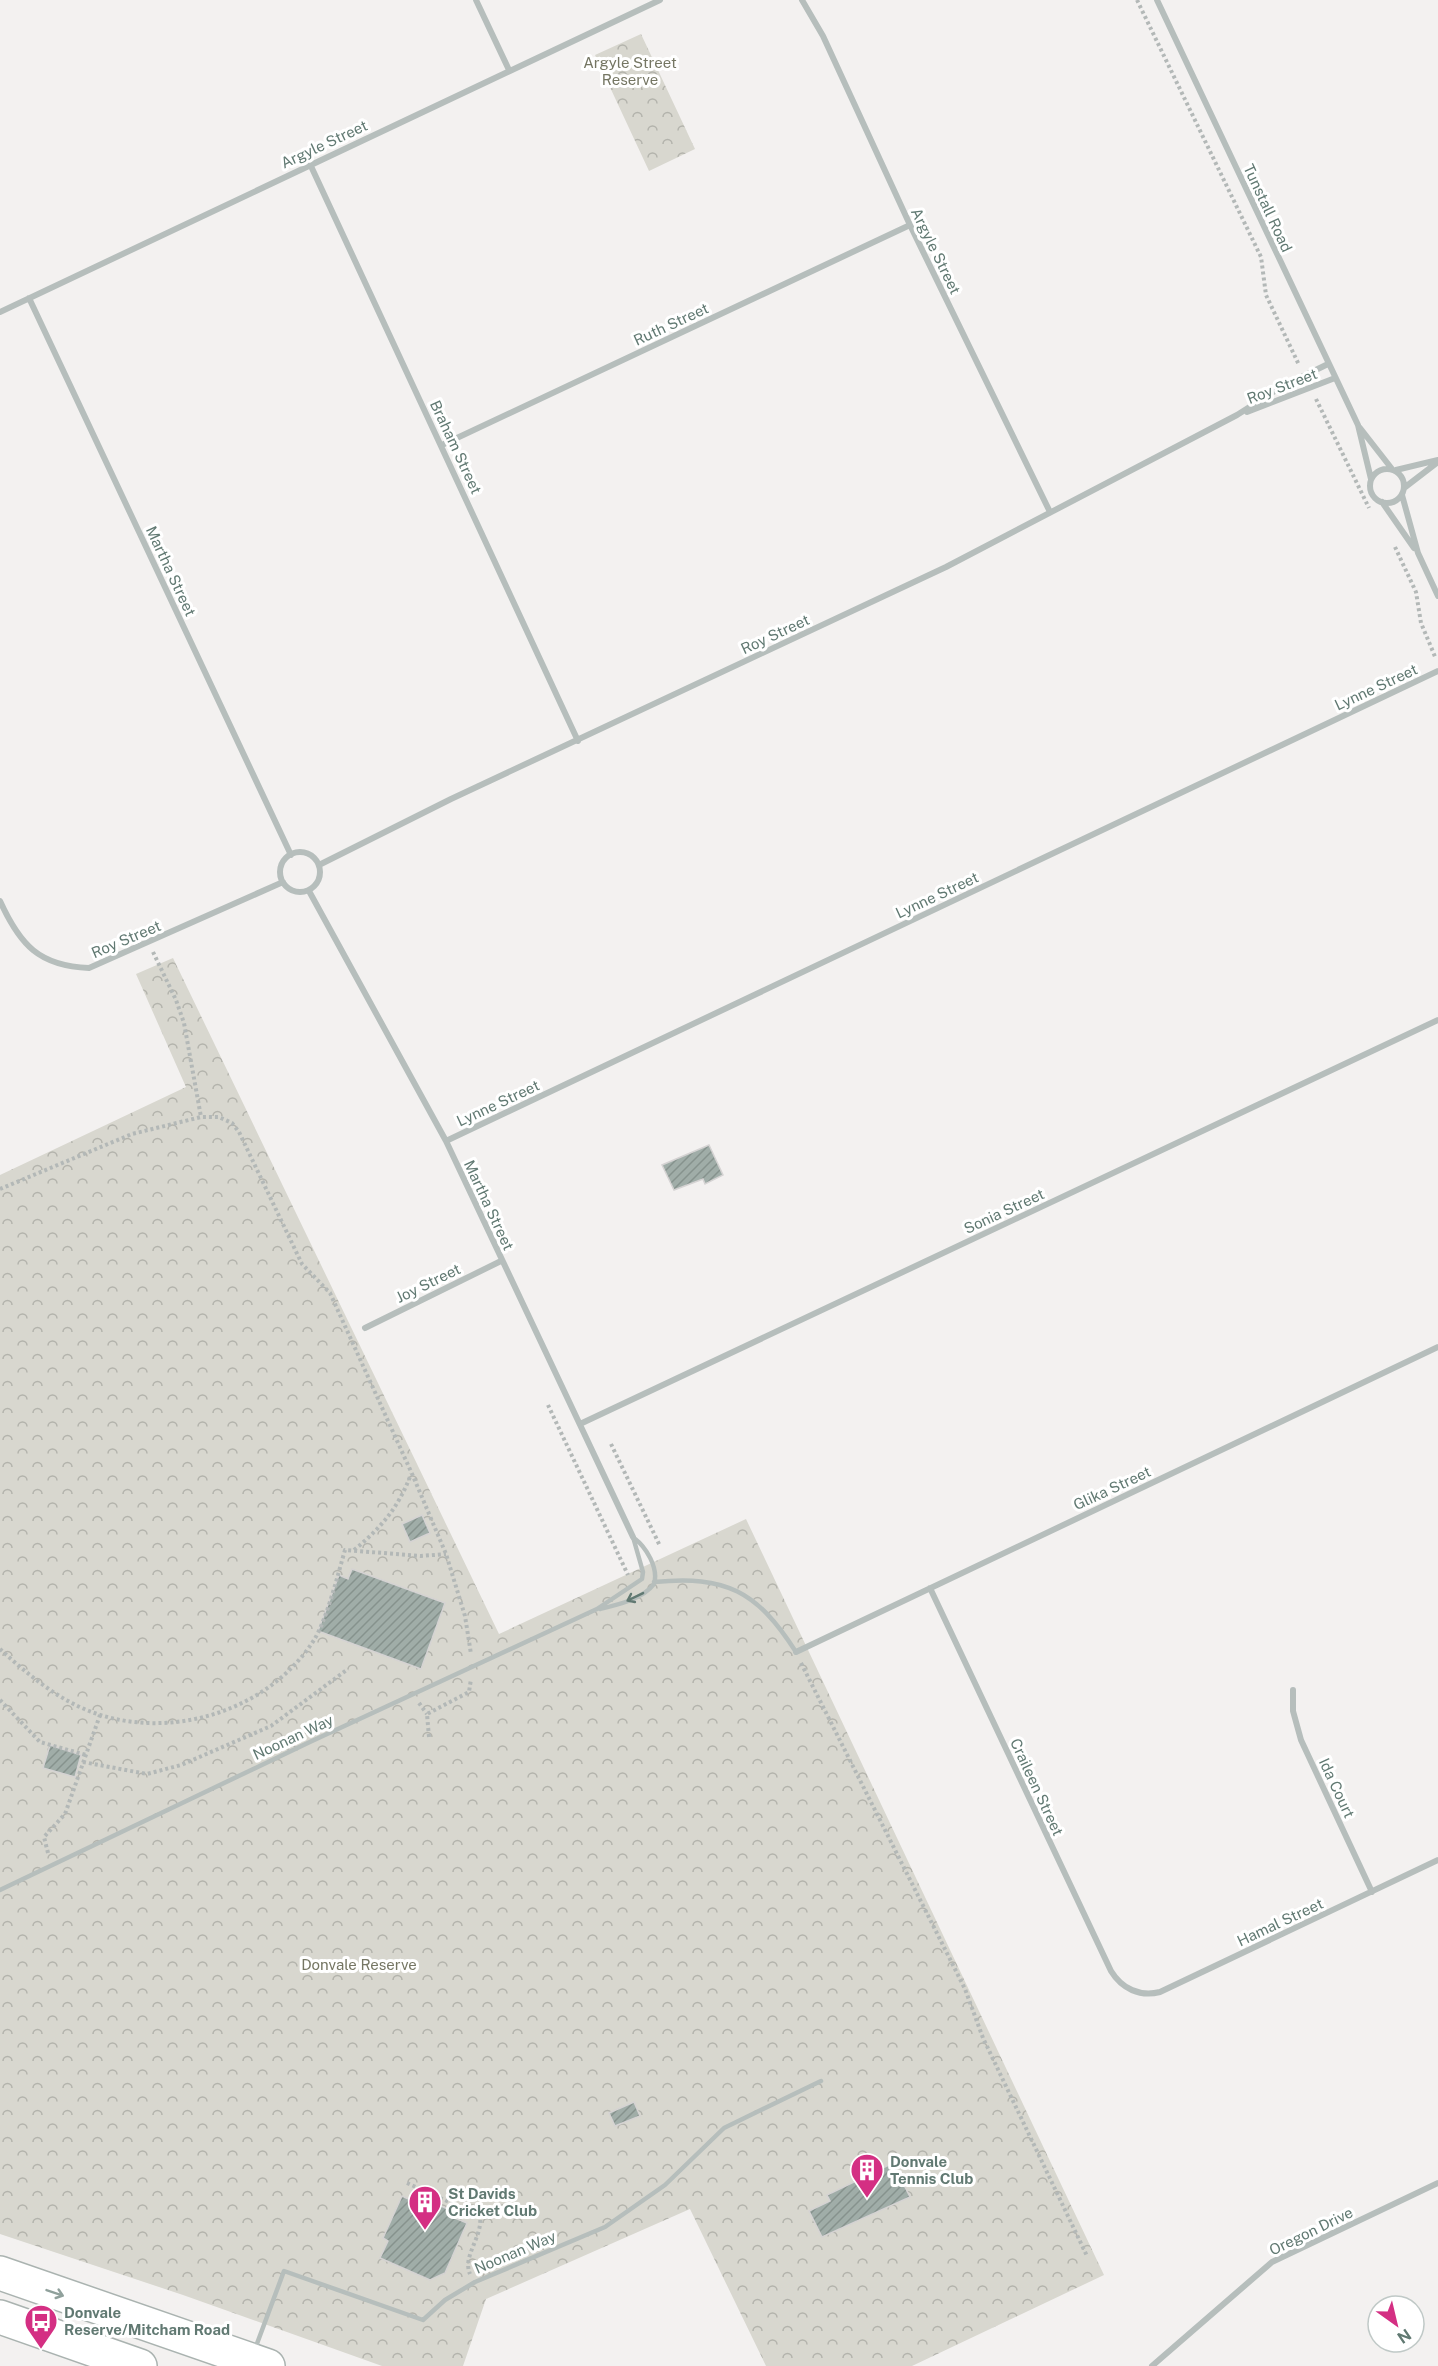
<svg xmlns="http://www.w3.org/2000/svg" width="1438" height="2366" font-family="'Public Sans',sans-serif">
<defs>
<pattern id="forest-crowns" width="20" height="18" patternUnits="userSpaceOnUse" patternTransform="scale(1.5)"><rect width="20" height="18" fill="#d8d7cf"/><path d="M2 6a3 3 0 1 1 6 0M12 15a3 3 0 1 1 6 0" fill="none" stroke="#b3b3ac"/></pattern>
<pattern id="building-hatch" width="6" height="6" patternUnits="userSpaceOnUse" patternTransform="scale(1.5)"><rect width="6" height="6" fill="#a0ada8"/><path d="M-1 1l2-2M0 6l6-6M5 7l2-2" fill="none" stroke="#86928d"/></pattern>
</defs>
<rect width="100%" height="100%" fill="#f3f1f0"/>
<path fill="url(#forest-crowns)" d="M641,34L695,149L649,171L595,55Z
M173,958L499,1634L746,1519L1104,2275L912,2366H766L690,2209L486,2299L463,2366H382L183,2295L0,2234V1175L186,1087L136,974Z"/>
<path fill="url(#building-hatch)" stroke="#d5d3d3" stroke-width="1.5" d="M709,1145L723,1175L705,1184L703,1179L674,1190L662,1165Z
M422,1515L430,1533L410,1542L402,1524Z
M352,1569L445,1603L421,1669L318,1631L339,1575L348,1579Z
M50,1745L81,1755L75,1777L43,1768Z
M634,2102L640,2116L615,2126L609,2113Z
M893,2163L910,2197L822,2237L809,2211L830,2201L827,2195Z
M402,2196L421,2205L424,2198L452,2211L450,2216L467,2223L445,2273L430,2280L380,2258L388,2241L383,2238Z"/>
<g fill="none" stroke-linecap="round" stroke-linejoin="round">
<g stroke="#aab3b0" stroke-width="36">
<path id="primary" d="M0,2273L268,2366
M0,2317L140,2366"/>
</g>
<path stroke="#b3b8b7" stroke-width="4" stroke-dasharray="3 3" stroke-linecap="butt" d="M1137,0L1261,257L1266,295L1299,365
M1316,399L1369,508
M1395,547L1416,592L1421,623L1436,659
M153,952L176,1000L184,1023L201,1117
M0,1189L132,1134L201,1117H219L232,1123L239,1132L302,1264L330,1293L413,1476L446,1554L465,1616L471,1654
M548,1405L628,1575
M611,1444L660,1546
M354,1550C381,1528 399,1507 411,1474
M0,1649C26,1673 56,1698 89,1711C168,1742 268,1712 314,1640C327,1619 338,1574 345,1550L421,1556L446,1554
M801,1663L965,1989L983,2038L1087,2256
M0,1700L40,1742L86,1755
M419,1703L427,1714
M429,1737L427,1714L469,1692L471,1679
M83,1762L147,1774L181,1765L271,1726L348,1669
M48,1853L44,1837L65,1814L100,1715
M407,2183L480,2216C483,2237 462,2256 470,2274"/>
<path stroke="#b6bebc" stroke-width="4.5" d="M654,1582C726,1575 757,1591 796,1652
M600,1609C617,1605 643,1599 654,1584C659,1568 646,1547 634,1538
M0,1890L312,1741L597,1609L642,1579L643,1572L633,1537
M255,2349L284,2271L423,2320L445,2300L475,2282L605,2227L665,2185L724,2128L821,2081"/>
<path stroke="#b6bebc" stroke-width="6" d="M476,0L509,70
M802,0L823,36L910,225L1050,512
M1157,0L1358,425L1371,479
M310,164L578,741
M29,298L291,855
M0,312L660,0
M1247,412L1335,378
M1360,428L1392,469
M442,445L910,225
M1370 486a17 17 0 1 1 34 0a17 17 0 1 1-34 0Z
M1396,470L1438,460
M1404,488L1438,462
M1402,495L1418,553L1438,596
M1382,502L1414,548
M280 872a20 20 0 1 1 40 0a20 20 0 1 1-40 0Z
M319,865L451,799L946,567L1237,415L1281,387L1328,364
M309,891L446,1141L633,1537
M0,901C20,945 39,966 89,968L283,882
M446,1141L1438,671
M365,1328L501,1261
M580,1424L1438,1020
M930,1588L1111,1971C1122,1989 1140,1997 1160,1992L1438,1860
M796,1652L1438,1347
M1293,1690V1711L1301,1740L1372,1892
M1152,2366L1272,2262L1438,2183"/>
<use href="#primary" stroke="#fff" stroke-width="33"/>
</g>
<defs><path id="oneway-shaft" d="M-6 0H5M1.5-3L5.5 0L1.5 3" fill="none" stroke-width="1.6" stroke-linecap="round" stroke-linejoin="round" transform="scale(1.5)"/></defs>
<use stroke="#617972" href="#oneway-shaft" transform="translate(635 1597) rotate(154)"/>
<use stroke="#90a19c" href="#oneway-shaft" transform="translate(55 2293) rotate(19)"/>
<defs>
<g id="building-pin" transform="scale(1.725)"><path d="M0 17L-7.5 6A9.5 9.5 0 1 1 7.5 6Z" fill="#d42f83" stroke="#fff"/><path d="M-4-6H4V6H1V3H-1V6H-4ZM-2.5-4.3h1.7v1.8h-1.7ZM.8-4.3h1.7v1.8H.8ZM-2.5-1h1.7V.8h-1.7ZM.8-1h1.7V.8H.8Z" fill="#fff"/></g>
<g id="bus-pin" transform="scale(1.725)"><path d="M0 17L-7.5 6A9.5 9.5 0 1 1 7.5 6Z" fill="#d42f83" stroke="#fff"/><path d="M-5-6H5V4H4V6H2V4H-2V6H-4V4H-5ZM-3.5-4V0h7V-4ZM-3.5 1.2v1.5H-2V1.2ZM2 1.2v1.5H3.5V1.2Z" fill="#fff"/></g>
</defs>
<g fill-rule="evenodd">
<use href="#building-pin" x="867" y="2170"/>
<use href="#building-pin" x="425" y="2202"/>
<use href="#bus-pin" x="41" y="2321"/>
</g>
<g text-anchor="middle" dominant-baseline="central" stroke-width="6" stroke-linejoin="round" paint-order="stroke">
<g font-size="15" fill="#757663" stroke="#fff">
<text x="630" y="62">Argyle Street<tspan x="630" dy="17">Reserve</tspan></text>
<text x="359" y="1964">Donvale Reserve</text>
</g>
<g font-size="15" fill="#617972" stroke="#fff">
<text transform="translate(324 144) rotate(-25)">Argyle Street</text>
<text transform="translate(1268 208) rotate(65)">Tunstall Road</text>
<text transform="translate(936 251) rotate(64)">Argyle Street</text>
<text transform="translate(671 324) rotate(-25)">Ruth Street</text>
<text transform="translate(1282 386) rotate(-21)">Roy Street</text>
<text transform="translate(456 447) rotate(65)">Braham Street</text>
<text transform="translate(171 571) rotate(65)">Martha Street</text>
<text transform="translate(775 634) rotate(-25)">Roy Street</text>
<text transform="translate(1376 687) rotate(-25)">Lynne Street</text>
<text transform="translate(937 895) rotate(-25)">Lynne Street</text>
<text transform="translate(126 939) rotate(-23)">Roy Street</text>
<text transform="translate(498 1103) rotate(-25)">Lynne Street</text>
<text transform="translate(489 1205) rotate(65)">Martha Street</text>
<text transform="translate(1004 1211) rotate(-25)">Sonia Street</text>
<text transform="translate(428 1283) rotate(-26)">Joy Street</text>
<text transform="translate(1112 1488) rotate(-25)">Glika Street</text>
<text transform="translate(293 1737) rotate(-25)">Noonan Way</text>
<text transform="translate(1037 1787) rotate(65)">Craileen Street</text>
<text transform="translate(1337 1788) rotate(65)">Ida Court</text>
<text transform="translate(1280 1922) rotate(-25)">Hamal Street</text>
<text transform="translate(1311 2231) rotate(-26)">Oregon Drive</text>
<text transform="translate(515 2252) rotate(-23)">Noonan Way</text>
</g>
<g font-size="15" font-weight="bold" fill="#617972" stroke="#fff" text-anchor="start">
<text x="890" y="2161">Donvale<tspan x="890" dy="17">Tennis Club</tspan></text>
<text x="448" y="2193">St Davids<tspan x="448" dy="17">Cricket Club</tspan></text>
<text x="64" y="2312">Donvale<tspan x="64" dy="17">Reserve/Mitcham Road</tspan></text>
</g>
</g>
<g transform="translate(1396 2324) rotate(146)"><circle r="28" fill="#ffffff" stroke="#c0c9c7" stroke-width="1.5"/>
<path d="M0-4.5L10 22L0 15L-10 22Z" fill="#d42f83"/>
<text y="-9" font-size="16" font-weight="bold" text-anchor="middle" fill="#617972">N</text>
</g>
</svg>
